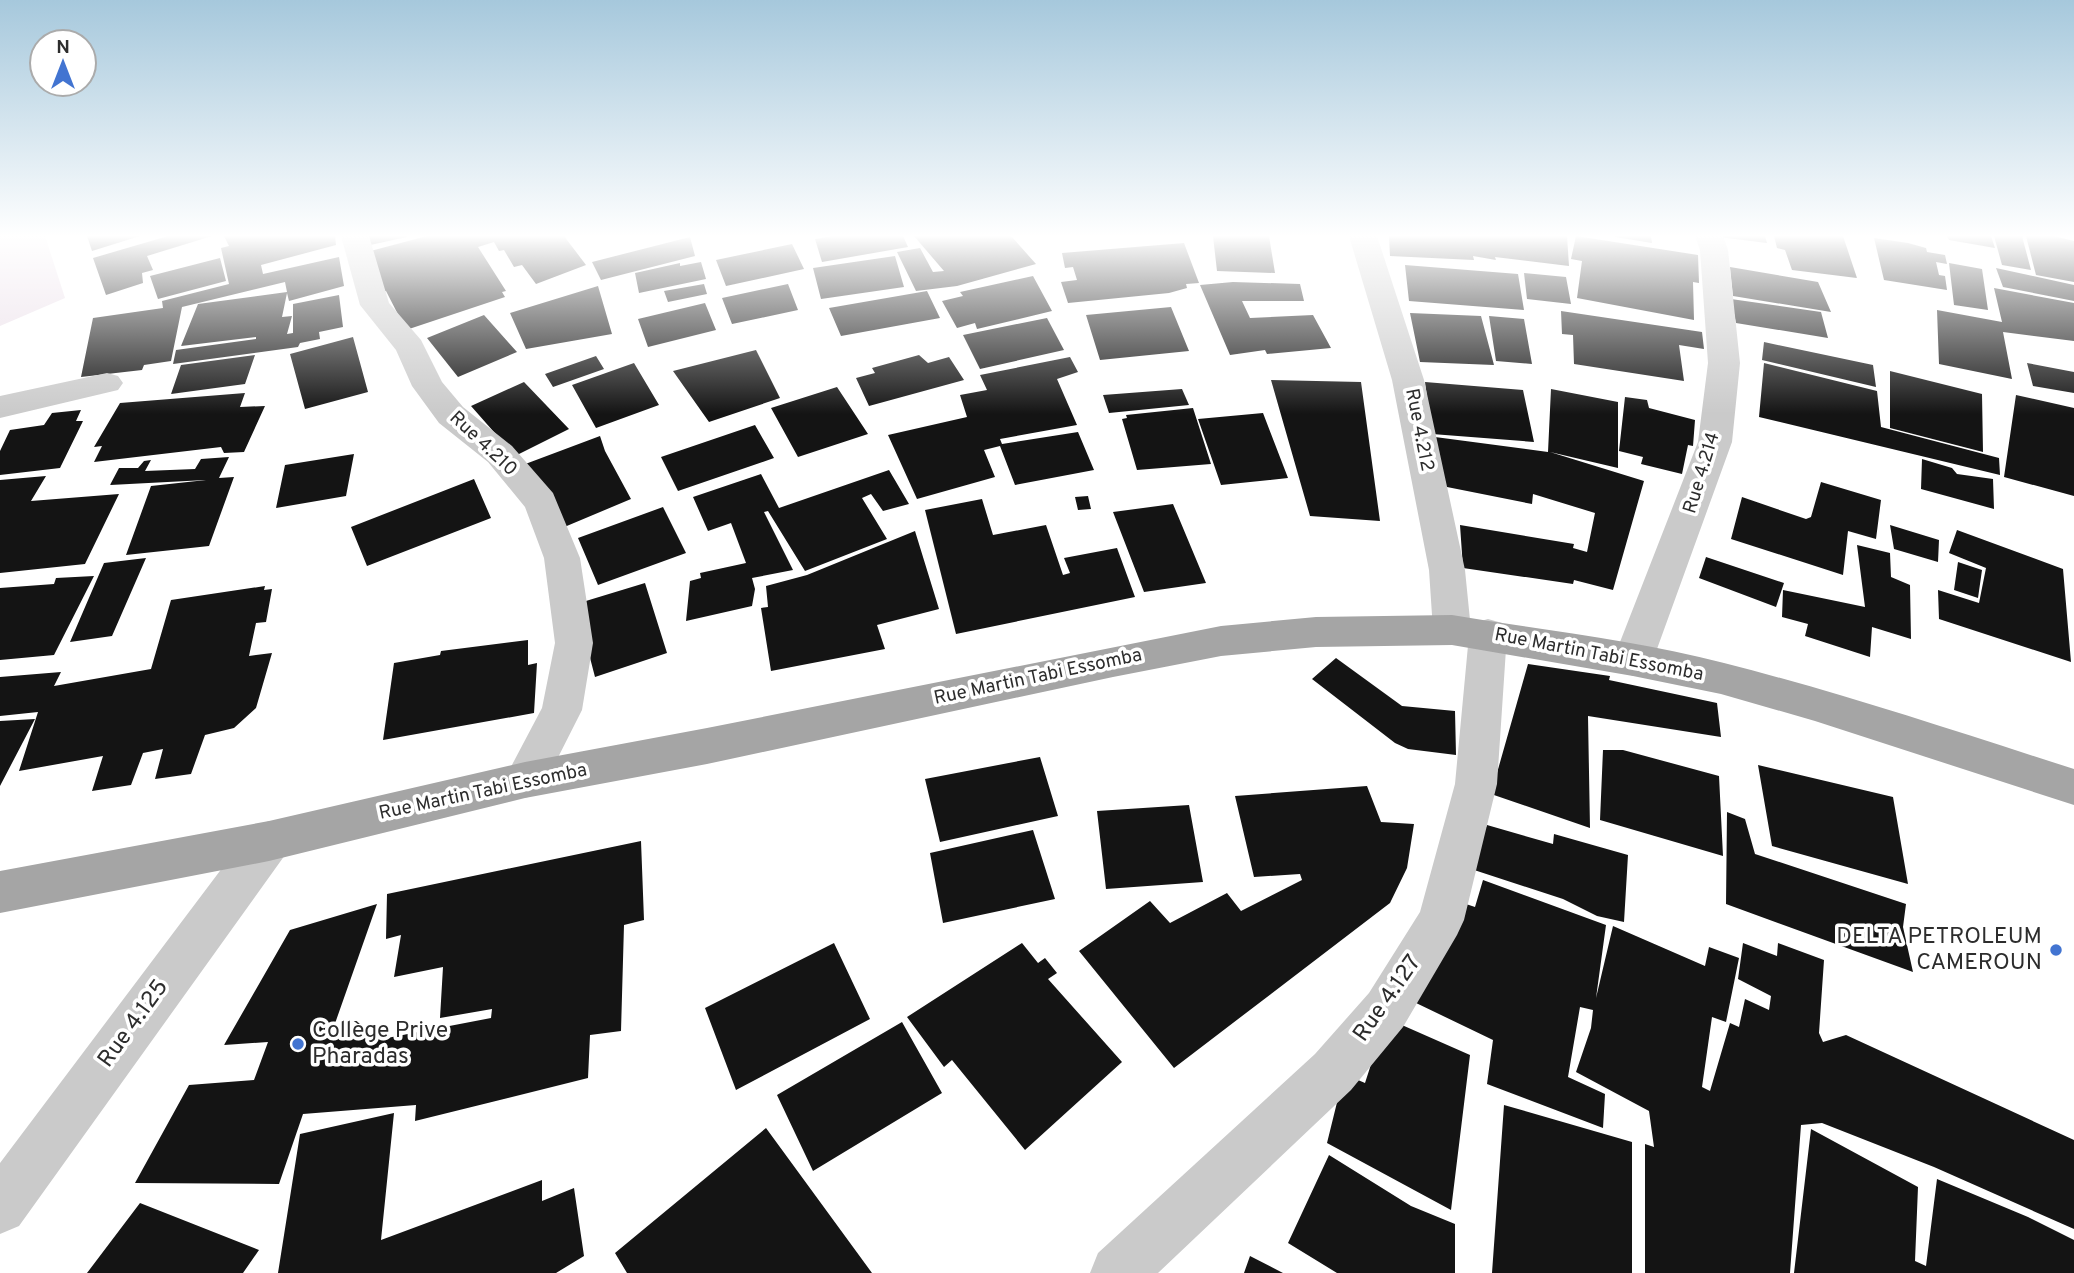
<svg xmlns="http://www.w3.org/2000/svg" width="2074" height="1273" font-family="Overpass,sans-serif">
<rect width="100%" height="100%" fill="#fff"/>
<path fill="#e9dce7" d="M0,236H45L65,298L0,326Z"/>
<path fill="#141414" d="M87,236H140L92,251Z
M168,236H212L147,256L153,270L142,273L143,283L106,295L93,258Z
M224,236H335L336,245L261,265L263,274L339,257L344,286L289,301L287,293L282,317L292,316L287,334L293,333V304L339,295L343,327L319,332L320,339L300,343L298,347L173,364L176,350L256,339V337L181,346L198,304L287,292L285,282L182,307L171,361L144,365L142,370L81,377L93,318L163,308L162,301L229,284L221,248L229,246Z
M359,236H407V237L361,247Z
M427,236H564L586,265L536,284L522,265L514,267L504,250L499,251L494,242L478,247L506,291L502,292L505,297L406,330L386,291L364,296L348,257Z
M833,236H903L908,247L822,262L815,239Z
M914,236H1011L1036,264L957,286L916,291L897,252L920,248L933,272L944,271Z
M1213,236H1269L1275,273L1217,271Z
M1389,236H1567L1569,266L1495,257L1496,260L1473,256L1474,260L1390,256Z
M1576,236L1698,255L1699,283L1693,282L1694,320L1577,298L1582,261L1571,259Z
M1615,236H1651L1652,243L1615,237Z
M1719,236H1765L1767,243L1719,237Z
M1774,236H1843L1857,278L1792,270L1785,250L1777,248Z
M1947,236H1991L1995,248L1949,240Z
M1994,236H2022L2031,270L2002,265Z
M2026,236H2054L2074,241V282L2036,275Z
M690,237L695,256L601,280L592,262Z
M1874,238L1908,243L1926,248L1927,252L1945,255L1947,264L1936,262L1939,275L1945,276L1947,290L1884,280Z
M1184,243L1199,283L1186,284L1187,288L1169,293L1068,303L1061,282L1077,280L1073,267L1065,268L1062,253Z
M792,244L804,269L726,286L716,260Z
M895,256L904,287L821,299L813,268Z
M220,258L226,281L158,299L150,276Z
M701,262L706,279L639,293L635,273L680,263V266Z
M1949,263L1982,269L1988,310L1954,305Z
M1405,265L1518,274L1524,310L1409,301Z
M1730,267L1818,282L1831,312L1733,296Z
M1996,268L2074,285V301L2003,287Z
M1524,273L1566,277L1571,304L1527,299Z
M1033,276L1052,311L977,329L975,323L957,328L942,301L963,296L960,292Z
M1233,282L1300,284L1304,301H1242L1250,318L1313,315L1331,348L1267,354L1265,350L1230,355L1200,285Z
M704,284L707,294L668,302L664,291Z
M788,284L798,310L732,324L722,298Z
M598,286L612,334L526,349L510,313Z
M1994,288L2074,303V341L2003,332L2012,379L1939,364L1937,310L2002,322Z
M927,291L940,318L841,336L829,308Z
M1731,299L1821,312L1828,338L1736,323Z
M705,303L716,330L648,347L638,319Z
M1171,307L1189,351L1100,360L1086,315Z
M1561,311L1702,332L1704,349L1679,345L1684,381L1574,364L1573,335L1562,334Z
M1410,313L1481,316L1494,365L1420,362Z
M484,315L517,352L458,377L427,338Z
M1489,316L1524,319L1532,364L1496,361Z
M1047,318L1064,350L980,369L963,335Z
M353,337L368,392L305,409L290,354Z
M1764,342L1873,365L1876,387L1762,360Z
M756,350L780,398L709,422L673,371Z
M255,355L245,384L171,394L181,365Z
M919,355L928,363L949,357L964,380L869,406L856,378L875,373L872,368Z
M596,356L604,369L553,387L545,374Z
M1070,357L1078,372L1057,379L1077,425L1000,439L1002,444L1078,432L1094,470L1015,485L1000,446L984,450L995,477L917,499L888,435L967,417L960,395L987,390L980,375Z
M634,363L659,405L596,428L572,385Z
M1764,363L1877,391L1881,427L1999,458L2000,475L1759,417Z
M2027,363L2074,372V393L2033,386Z
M1890,371L1982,394L1983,452L1890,428Z
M1271,380L1361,382L1380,521L1310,516Z
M524,382L569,429L515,456L471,406Z
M1425,382L1523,390L1534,442L1432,434Z
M837,387L868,434L798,457L771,408Z
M1182,389L1189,405L1109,413L1103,395Z
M1551,389L1618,402V468L1550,452L1644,481L1613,590L1574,580L1573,584L1463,568L1460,525L1574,544L1573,548L1587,552L1595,513L1533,494L1532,504L1442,486L1435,437L1548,452Z
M245,393L240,407L265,406L244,452L224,453L221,447L94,462L102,446L94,447L120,403Z
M2016,395L2074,408V496L2004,477Z
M1625,397L1647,400L1649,408L1695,420L1693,446L1688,445L1682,474L1641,464L1643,457L1619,451Z
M1193,408L1211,464L1137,470L1122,419L1127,418L1126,415Z
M81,410L76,421H83L60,468L0,475V451L10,430L44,425L52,413Z
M1263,413L1288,478L1221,485L1198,419Z
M755,425L774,458L678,491L661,457Z
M600,436L605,451L631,499L562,528L499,474Z
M354,454L346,496L276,508L285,465Z
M229,457L219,478L234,477L209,546L126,555L151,486L206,480L110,485L119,468H138L144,461L151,460L145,471L195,469L201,459Z
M1922,459L1952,468L1957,474L1993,479L1994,509L1921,489Z
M889,470L909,504L883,511L871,494L862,498L887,539L805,571L768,511L764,512L793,570L752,578L755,589L752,606L686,621L690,581L701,578L700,573L746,563L731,523L708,531L693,497L761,474L779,508Z
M46,476L31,501L119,494L85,564L0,573V480Z
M474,479L491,518L367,566L351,527Z
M1821,482L1881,500L1876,539L1848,531L1843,575L1731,539L1742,497L1806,519L1811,517Z
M1088,496L1091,509L1078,510L1075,497Z
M982,499L993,535L1046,525L1063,575L1070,573L1064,558L1117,548L1135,597L956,634L925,510Z
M1173,504L1206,583L1144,592L1113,512Z
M663,507L686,553L598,585L578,538Z
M1890,525L1939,540L1938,562L1894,549Z
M1957,530L2063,569L2071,662L1939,619L1938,590L1979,603L1986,568L1949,553Z
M915,531L939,609L877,625L885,649L771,671L761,608L768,607L766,586L807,575Z
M1857,545L1890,553L1891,577L1910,585L1911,639L1872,627L1870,657L1805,636L1808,624L1782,617L1783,590L1865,607Z
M1706,557L1784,583L1776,607L1699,578Z
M146,558L112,636L70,642L104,563Z
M1958,562L1982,570L1978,598L1954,590Z
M94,576L54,655L0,660V588L54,584L56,578Z
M645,583L667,653L595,677L576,604Z
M265,586L264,590L272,589L266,622L256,623L249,656L272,653L256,708L234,728L205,735L191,774L155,779L163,749L143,753L131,785L92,791L103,756L19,771L38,712L0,716V677L61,672L54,686L151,669L171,600Z
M528,640V665L537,663L534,713L383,740L394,663L440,655L441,651Z
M1336,658L1402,706L1455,711L1456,755L1408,749L1395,743L1312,679Z
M1528,664L1610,676L1609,680L1717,703L1721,737L1588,716L1590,828L1491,794Z
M35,719L0,786V721Z
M1603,750H1623L1719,776L1723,856L1600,820Z
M1040,757L1058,816L940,842L925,779Z
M1758,765L1893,797L1908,884L1772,846Z
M1367,786L1381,822L1414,824L1407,868L1390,903L1174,1068L1079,951L1150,901L1170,923L1227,893L1241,911L1302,880L1300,874L1254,877L1235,796Z
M1189,805L1203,882L1106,889L1097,811Z
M1727,812L1745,819L1755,854L1906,904L1903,927L1913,972L1726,904Z
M1487,825L1553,844L1554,834L1628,855L1624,922L1597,916L1563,899L1468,868Z
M1033,830L1055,899L943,923L930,853Z
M641,841L644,920L624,925L621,1031L590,1035L588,1078L415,1121L416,1105L303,1114L279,1184L135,1183L189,1085L254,1080L268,1042L224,1045L290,930L377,904L332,1032L387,1024V1038L491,1018L492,1009L440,1018L443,967L394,977L401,935L386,939L387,894Z
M1483,880L1606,925L1596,998L1613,926L1705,966L1709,947L1739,958L1726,1022L1712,1017L1702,1087L1710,1091L1730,1023L1739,1027L1745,999L1769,1010L1771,996L1738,979L1743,943L1777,956L1778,943L1824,960L1819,1033L1823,1042L1846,1035L2074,1140V1229L1934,1167L1822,1123L1801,1125L1790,1273H1645V1144L1654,1147L1649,1111L1576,1072L1591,1028L1593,1010L1580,1007L1568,1077L1605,1094L1603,1128L1487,1084L1493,1040L1414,1002L1460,902L1475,907Z
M834,943L870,1019L736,1090L705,1008Z
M1022,943L1038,963L1045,958L1057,973L1048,979L1122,1062L1025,1150L952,1060L944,1067L907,1017Z
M1386,1018L1470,1055L1451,1210L1327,1143L1344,1074L1365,1083Z
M902,1022L942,1093L813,1171L777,1095Z
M1504,1105L1632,1142V1273H1492Z
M394,1113L381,1240L542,1180V1201L574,1188L584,1256L556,1273H278L300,1134Z
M766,1128L872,1273H627L615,1253Z
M1811,1129L1918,1187L1915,1261L1926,1266L1937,1179L2028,1217L2074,1240V1273H1794Z
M1329,1155L1411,1206L1455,1224V1273H1337L1288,1243Z
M140,1203L259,1250L243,1273H87Z
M1250,1256L1283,1273H1244Z"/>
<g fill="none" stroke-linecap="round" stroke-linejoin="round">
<path fill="#cacaca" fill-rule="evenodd" d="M341,236H369L389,303L421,340L442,382L463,407L512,446L553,493L580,558L593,643L582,710L540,793L525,798L510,793L504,780L542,708L555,643L544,558L525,507L488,462L439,423L412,386L396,350L360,305Z
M1349,236H1377L1424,380L1465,570L1471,630L1474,623L1488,619L1502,623L1507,634L1497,784L1464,920L1457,935L1403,1027L1351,1090L1158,1273H1090L1098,1253L1315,1054L1369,993L1420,912L1455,784L1469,635L1466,641L1452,645L1438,641L1433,630L1429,570L1392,380Z
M1695,236H1723L1728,250L1740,363L1732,442L1653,660L1647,671L1633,676L1619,671L1613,660L1698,442L1708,363L1700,250Z
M107,373L118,376L123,383L118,390L0,418V396Z
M269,821L285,827L291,841L285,855L19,1226L0,1234V1163L253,827Z"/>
<path fill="#a5a5a5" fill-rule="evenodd" d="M1452,615C1542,630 1635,640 1724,663C1842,693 1958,732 2074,769V805L1815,721L1721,694L1633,676L1452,645L1316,647L1221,656L1113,677L707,764L525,798L269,861L0,913V871L269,821L525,762L707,728L1221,626L1316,617Z"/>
</g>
<linearGradient id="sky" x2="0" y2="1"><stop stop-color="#a6c8dc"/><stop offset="0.57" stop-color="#fff"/><stop offset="1" stop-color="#fff" stop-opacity="0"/></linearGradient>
<rect width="2074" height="414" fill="url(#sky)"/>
<g fill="#4274d1" stroke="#fff" stroke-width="2.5">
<circle cx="2056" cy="950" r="7"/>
<circle cx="298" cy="1044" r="7"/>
</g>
<g text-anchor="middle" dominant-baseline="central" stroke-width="7" stroke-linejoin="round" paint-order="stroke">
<g font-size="19" fill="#2d2d2d" stroke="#fff">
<text transform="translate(1419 430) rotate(79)">Rue 4.212</text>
<text transform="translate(483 444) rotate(43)">Rue 4.210</text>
<text transform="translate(1702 473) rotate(-73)">Rue 4.214</text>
<text transform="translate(1599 655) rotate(11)">Rue Martin Tabi Essomba</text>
<text transform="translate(1038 677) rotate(-12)">Rue Martin Tabi Essomba</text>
<text transform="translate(483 792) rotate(-12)">Rue Martin Tabi Essomba</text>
</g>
<g font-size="23" fill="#2d2d2d" stroke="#fff" text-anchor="end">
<text x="2042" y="937">DELTA PETROLEUM<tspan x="2042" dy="26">CAMEROUN</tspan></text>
<text x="312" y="1031" text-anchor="start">Collège Prive<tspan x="312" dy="26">Pharadas</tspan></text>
</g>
<g font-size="23" fill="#2d2d2d" stroke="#fff">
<text transform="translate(1388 999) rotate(-55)">Rue 4.127</text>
<text transform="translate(134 1024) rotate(-54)">Rue 4.125</text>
</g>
</g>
<g transform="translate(63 63)"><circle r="33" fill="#ffffff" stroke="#ababab" stroke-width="2"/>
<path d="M0-5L12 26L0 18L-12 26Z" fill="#4274d1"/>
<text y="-10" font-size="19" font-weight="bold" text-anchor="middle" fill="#2d2d2d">N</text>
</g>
</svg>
